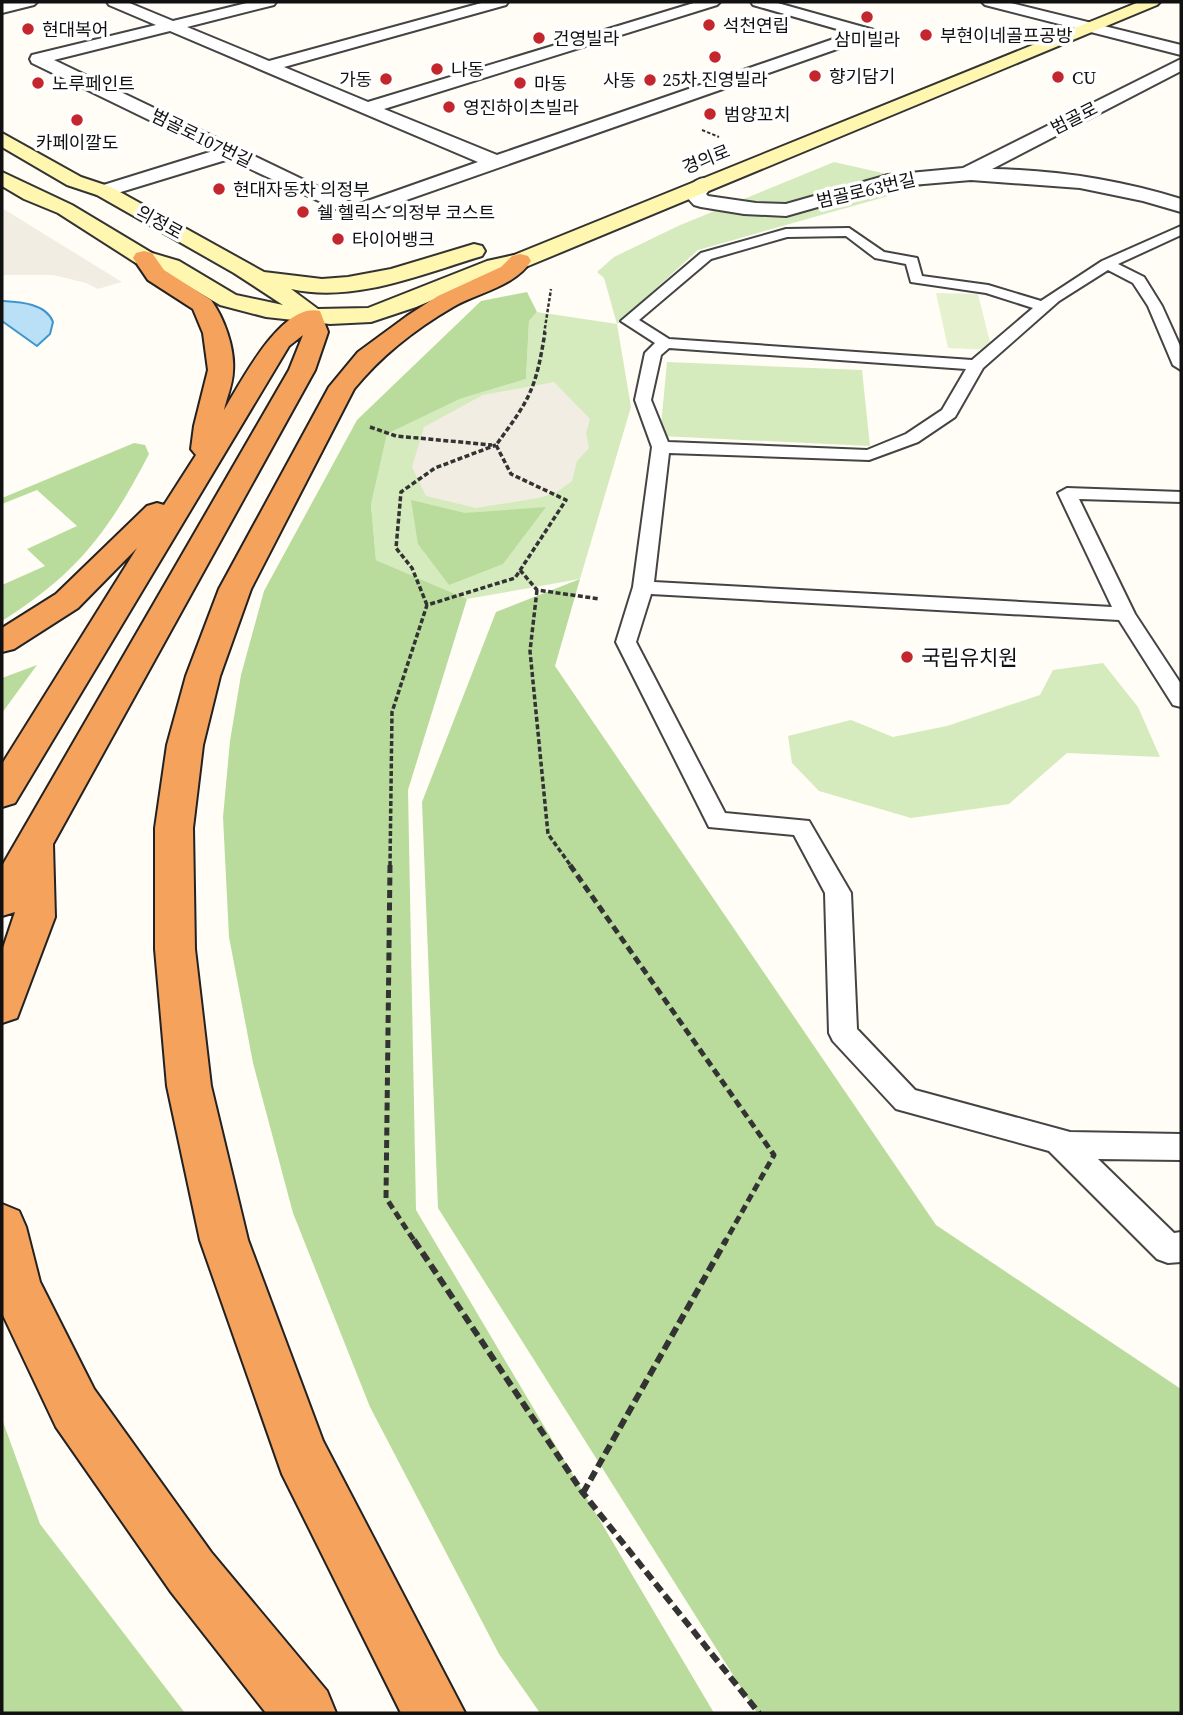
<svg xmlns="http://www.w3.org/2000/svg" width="1183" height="1715" font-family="'Source Serif 4','Noto Sans KR',serif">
<rect width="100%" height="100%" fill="#fffdf5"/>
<path fill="#d5ebbd" d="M834,162L931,184L698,250L617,324L631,407L580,579L467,599L376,560L371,505L387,434L460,399L526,379L529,321L537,312L617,324L604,278L597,272L614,257L678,226Z
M667,362L862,370L870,446L660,436Z
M1103,663L1138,707L1160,757L1067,753L1009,804L911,818L819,791L792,763L788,736L851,720L893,737L947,726L1040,695L1053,670Z"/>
<path fill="#b9dc9c" d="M527,292L537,312L529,321L526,379L460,399L387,434L371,505L376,560L467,599L408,790L416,1210L714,1713H540L499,1654L370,1407L293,1213L253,1063L229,937L223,817L230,741L241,675L264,591L357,420L481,301Z
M134,443L145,445L149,454C109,531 77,574 2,621V585L45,566L27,549L77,526L37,490L2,504V498Z
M411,500L465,513L546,507L503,564L449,585L418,544Z
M580,579L555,666L936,1225L1181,1389V1713H757L438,1208L422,802L496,612Z
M37,665L2,713V678Z
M2,1419L40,1524L185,1713H2Z"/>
<path fill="#e6f2cf" d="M936,293L978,294L992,350L948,348Z"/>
<path fill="#f1ede2" d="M2,208L122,282L98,289L86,283L53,275H2Z
M554,382L590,419L586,433L589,448L577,461L572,481L557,492L539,498L476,508L426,496L412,467L424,427L483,395Z"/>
<path fill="#b9e0f7" stroke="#3f96cf" stroke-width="2" d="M2,301C19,302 46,303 53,322L50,334L37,346L2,321Z"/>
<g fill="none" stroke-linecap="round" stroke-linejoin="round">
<g stroke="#444" stroke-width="4">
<path id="lane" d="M1181,226V235L1118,264L1144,277L1162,306L1181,348V370L1173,365L1148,306L1133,283L1108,270L1059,301L983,368L955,417L918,442L869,460L669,453L654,582L1112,607L1058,493L1067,488L1181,492V502L1079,499L1135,614L1181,684V707L1173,705L1119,620L651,594L636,642L725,813L809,821L851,893L857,1029L915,1090L1070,1132L1181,1134V1160L1098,1159L1174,1233L1181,1232V1262L1168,1263L1157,1259L1049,1151L896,1109L833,1041L829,1033L825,893L794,835L709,827L616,642L633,587L652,447L635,400L645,353L655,343L621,321L701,253L786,229L849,228L884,252L917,258L922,276L988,285L1041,301L1102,261ZM846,236L875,258L906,264L911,282L986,293L1033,308L972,360L669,339L639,320L711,259L787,237ZM669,348L966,369L942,410L906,434L867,450L668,442L651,400L661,355Z"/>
</g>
<g stroke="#444" stroke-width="4">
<path id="street" d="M9,2H37L34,5L2,13V3Z
M107,2H127L173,21L251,2H276L274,5L187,27L269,61L485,2H508L506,5L284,67L368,102L697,2H720L717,5L384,109L497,155L851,33L753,5L751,2H774L874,30L876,33L874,36L355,218L229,159L111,195H97L94,191L97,187L213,151L32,63L30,59L32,55L156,25L109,5ZM170,31L478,162L356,205L54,60Z
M982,2H1007L1181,45V55L985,5Z
M1181,59V71L992,169C1056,170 1120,180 1181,199V212L1143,201L1080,188L971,180L888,187L786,216L744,214L701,207L694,205L684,194C691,183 699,175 712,179L715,183L706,194L708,196L756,203L786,204L888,175L963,168Z"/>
</g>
<g stroke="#333" stroke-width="4">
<path id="secondary" d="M1139,2H1160L1157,5L528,266L501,271L416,307L371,322L330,324L266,317L220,305L163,271L136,263L58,213L24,199L2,186V172L72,205L152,253L179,261L236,295L283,305L234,273L97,195L67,185L2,147V133L81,177L111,187L264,272L322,279L348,277L391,269L474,244L482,246L485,251L482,256C422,274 355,303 291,289L318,309L368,308L487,261L514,255Z"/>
</g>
<g stroke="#222" stroke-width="4">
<path id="highway" d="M144,251L152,253L164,270L211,300C224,318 235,348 233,371C233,383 227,397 224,410C241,382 282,301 320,311L328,332L315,370L53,844L55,917L17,1018L2,1023V951L15,912L2,916V866L289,370L303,335L289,346L15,803L2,807V764L137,548L78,608L14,649L2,652V628L56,594L147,506L157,503L164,505L196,455L191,449L194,426L208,370L203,333L193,309L148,280L133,258L136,253Z
M520,254L528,256L531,261C514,287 479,292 453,307C415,329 381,356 354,389L251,589L220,676L203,745L193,828L195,949L211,1086L248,1240L323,1441L465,1713H401L282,1474L200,1240L167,1086L155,949V828L167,745L186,676L219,589L329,387L358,352L407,316L438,296L501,267L512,256Z
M2,1204L19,1211L26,1227L40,1282L94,1389L211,1552L327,1691L336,1713H266L171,1592L56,1427L2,1313Z"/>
</g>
<path stroke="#333" stroke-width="2" stroke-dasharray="3.5 2" stroke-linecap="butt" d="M702,130L719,137"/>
<path stroke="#333" stroke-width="2.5" stroke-dasharray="3.5 2" stroke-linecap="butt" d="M544,334L551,289"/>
<path stroke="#333" stroke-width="3.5" stroke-dasharray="5 2.5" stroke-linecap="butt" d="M370,427L396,436L492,445
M520,570L537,590L600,599
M537,590L530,651L548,834L571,866
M427,605L412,568L396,548L401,492L435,468L496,445
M390,866L392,712L427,605L515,578L566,500L511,474L496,445C530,399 536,389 545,332"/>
<path stroke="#333" stroke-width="5" stroke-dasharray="8 4.5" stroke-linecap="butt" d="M390,865L386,1198L415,1242
M570,865L774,1155L725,1242"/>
<path stroke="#333" stroke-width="6" stroke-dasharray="10 5" stroke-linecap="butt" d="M414,1240L583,1493L759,1713
M583,1493L726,1240"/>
<use href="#lane" fill="#fff" fill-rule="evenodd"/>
<use href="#street" fill="#fff" fill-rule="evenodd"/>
<use href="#secondary" fill="#fff6b0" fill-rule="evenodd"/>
<use href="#highway" fill="#f5a25d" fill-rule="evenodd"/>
</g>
<g fill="#c4262e" stroke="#fff" stroke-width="2.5">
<circle cx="867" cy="17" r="7"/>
<circle cx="709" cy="25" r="7"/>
<circle cx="28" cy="29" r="7"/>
<circle cx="926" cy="35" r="7"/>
<circle cx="539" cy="38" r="7"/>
<circle cx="715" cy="57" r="7"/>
<circle cx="437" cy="69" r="7"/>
<circle cx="815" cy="76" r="7"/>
<circle cx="1058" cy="77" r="7"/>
<circle cx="386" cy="79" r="7"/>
<circle cx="650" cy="80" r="7"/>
<circle cx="38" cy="83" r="7"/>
<circle cx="520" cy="83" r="7"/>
<circle cx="449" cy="107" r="7"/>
<circle cx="710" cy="114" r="7"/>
<circle cx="77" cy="120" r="7"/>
<circle cx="219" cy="189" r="7"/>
<circle cx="303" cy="212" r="7"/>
<circle cx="338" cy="239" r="7"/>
<circle cx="907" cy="657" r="7"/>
</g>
<g text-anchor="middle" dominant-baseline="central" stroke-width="7" stroke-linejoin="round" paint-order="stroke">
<g font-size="18" fill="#111" stroke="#fff" text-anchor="start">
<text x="723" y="25">석천연립</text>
<text x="42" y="29">현대복어</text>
<text x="940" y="35">부현이네골프공방</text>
<text x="553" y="38">건영빌라</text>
<text x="867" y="39" text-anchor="middle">삼미빌라</text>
<text x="451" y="69">나동</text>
<text x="829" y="76">향기담기</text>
<text x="1072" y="77">CU</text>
<text x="372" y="79" text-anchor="end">가동</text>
<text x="715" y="79" text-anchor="middle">25차 진영빌라</text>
<text x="636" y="80" text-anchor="end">사동</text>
<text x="52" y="83">노루페인트</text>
<text x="534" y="83">마동</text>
<text x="463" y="107">영진하이츠빌라</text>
<text x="724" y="114">범양꼬치</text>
<text x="77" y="142" text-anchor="middle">카페이깔도</text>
<text x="233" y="189">현대자동차 의정부</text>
<text x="317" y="212">쉘 헬릭스 의정부 코스트</text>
<text x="352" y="239">타이어뱅크</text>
</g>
<g font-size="18" fill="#111" stroke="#fff">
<text transform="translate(1074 118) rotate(-27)">범골로</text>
<text transform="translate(202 138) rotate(26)">범골로107번길</text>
<text transform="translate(706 159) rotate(-22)">경의로</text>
<text transform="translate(866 190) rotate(-13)">범골로63번길</text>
<text transform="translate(160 222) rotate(29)">의정로</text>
</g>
<g font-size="21" fill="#111" stroke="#fff" text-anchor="start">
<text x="921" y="657">국립유치원</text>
</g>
</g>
<rect width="1183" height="1715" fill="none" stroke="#111111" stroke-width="7"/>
</svg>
